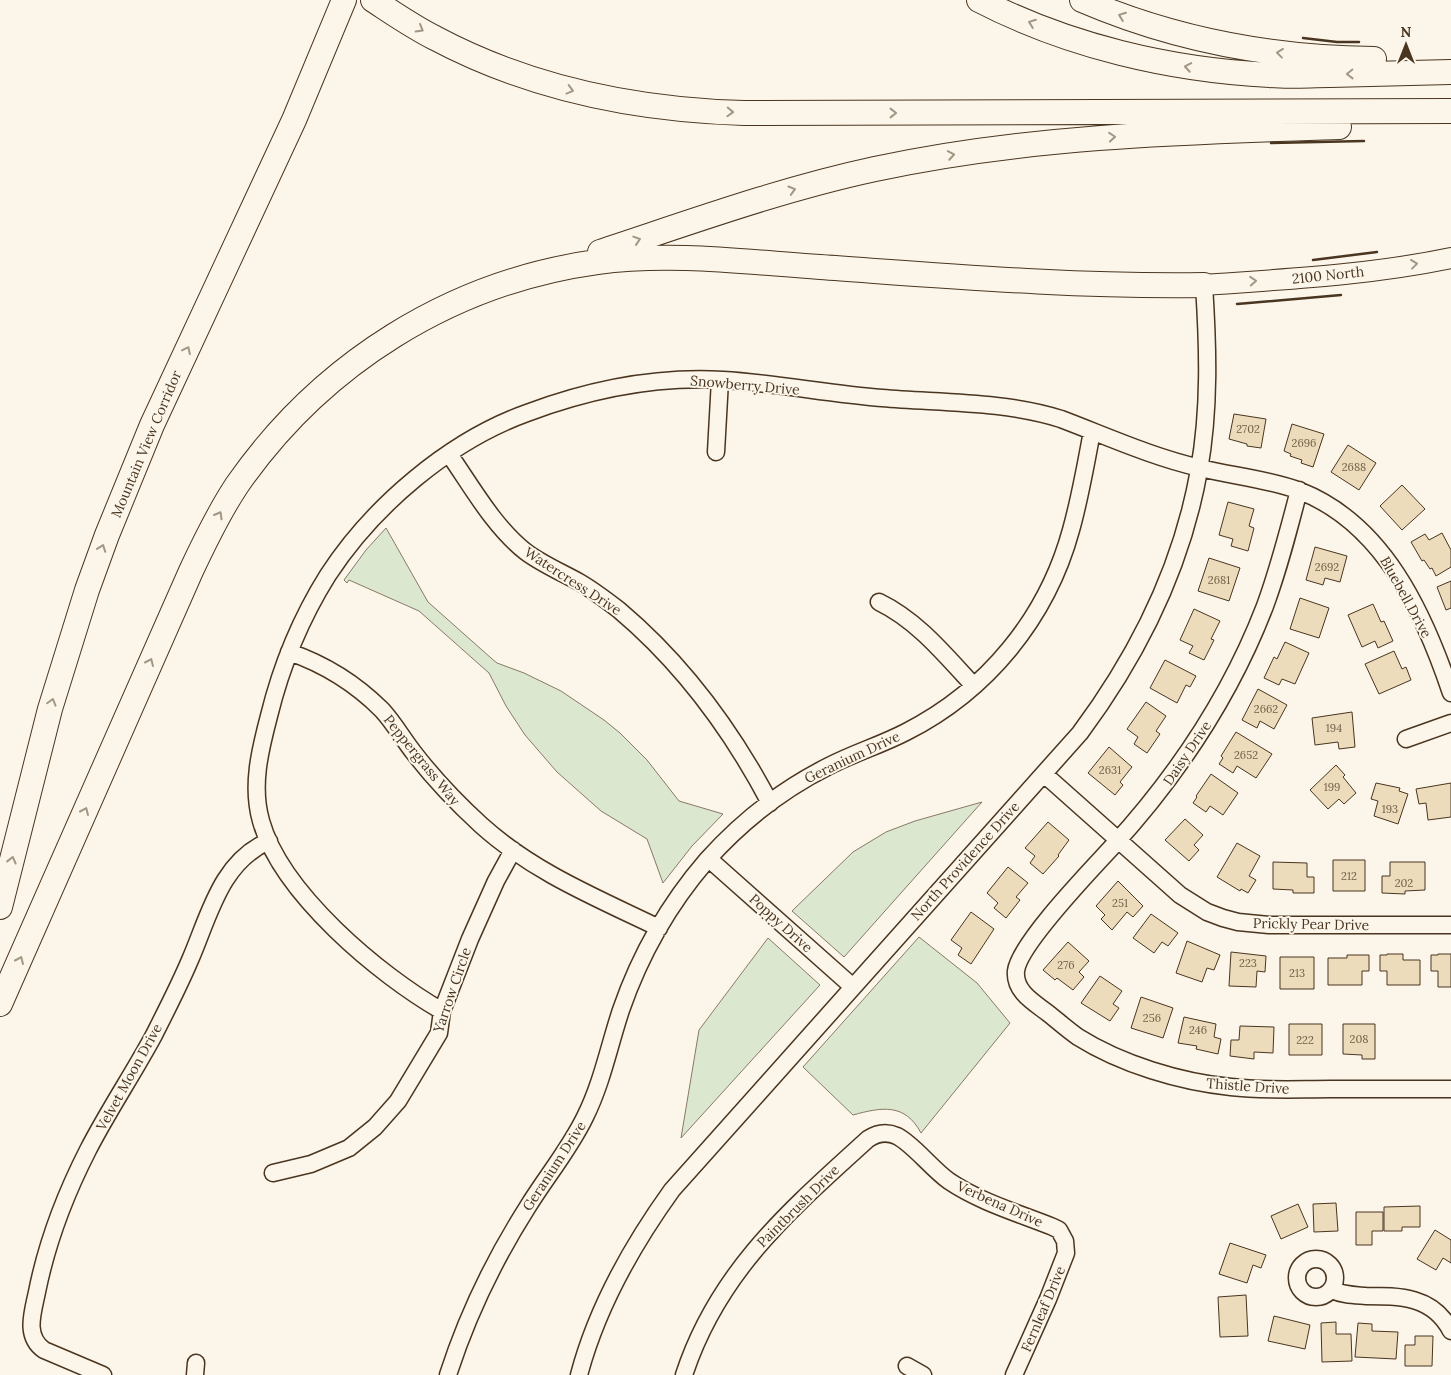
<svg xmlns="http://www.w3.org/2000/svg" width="1451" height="1375" font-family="Lora,serif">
<rect width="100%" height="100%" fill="#fbf6e9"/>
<path fill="#dce7d0" stroke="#887966" d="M386,528L428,602L491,658L497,663L524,673L561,691L604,720L620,733L647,760L679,801L723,814L692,846L663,883L647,839L601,811L557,772L525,735L506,706L489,673L419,611L349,580L347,583L344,580L366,550Z
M982,802L844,957L792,911L853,852L886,832L915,821Z
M919,937L977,983L1010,1023L921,1133C905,1103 882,1107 853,1115L803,1067Z
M768,938L820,985L681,1138L699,1030Z"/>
<path fill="#ecdcbc" stroke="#4a3520" d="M1234,414L1266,419L1261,448L1247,446V444L1229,439Z
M1292,424L1324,434L1313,467L1301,463L1302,460L1290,456L1291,454L1284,451Z
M1348,445L1376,463L1359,490L1331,472Z
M1402,485L1425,509L1402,530L1380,506Z
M1228,502L1254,509L1249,526L1254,528L1248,551L1231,546L1233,539L1219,535Z
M1442,533L1451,550V567L1436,576L1432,568L1430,569L1424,560L1422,561L1411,542L1425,534L1429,540Z
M1315,547L1347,556L1340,582L1325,578L1323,585L1306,580Z
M1209,558L1240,568L1229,601L1198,591Z
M1451,581V608L1446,610L1437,587Z
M1300,598L1329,608L1319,638L1290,629Z
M1373,604L1381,622L1384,621L1393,641L1378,648L1375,641L1362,647L1348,615Z
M1194,609L1220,621L1211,639L1214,640L1204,660L1189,653L1193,646L1180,640Z
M1285,642L1309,653L1295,684L1282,679L1279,685L1264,678L1274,657L1277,659Z
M1394,651L1402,669L1406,667L1411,680L1379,694L1365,664Z
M1165,660L1196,676L1190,687L1186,685L1177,703L1150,688Z
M1258,689L1287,705L1274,729L1260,721L1257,728L1242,720Z
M1146,702L1166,716L1156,731L1160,734L1147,753L1134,744L1138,737L1127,729Z
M1352,712L1355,747L1339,749L1338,742L1315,745L1312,718Z
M1236,732L1272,754L1256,778L1237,766L1233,773L1219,764L1223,758L1221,756Z
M1109,747L1132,767L1120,782L1123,785L1115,795L1088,773Z
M1336,765L1345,775L1343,777L1356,793L1344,804L1339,799L1328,809L1310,790Z
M1211,774L1238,793L1223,815L1210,806L1206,812L1193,803L1197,797L1196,796Z
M1376,783L1400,788L1399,791L1408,794L1398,824L1374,816L1378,801L1371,799Z
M1451,783V817L1428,820L1426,803L1419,804L1416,789Z
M1185,819L1203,835L1194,845L1199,850L1189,861L1165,840Z
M1048,822L1069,840L1058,855L1059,856L1043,874L1030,863L1035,856L1025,848Z
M1237,843L1260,856L1249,876L1256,880L1248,893L1241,889L1240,891L1217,877Z
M1333,860H1365V891H1333Z
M1273,862L1307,863V877H1314V893H1293V890L1273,889Z
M1390,862H1425V890L1405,891V894L1382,893V876H1390Z
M1008,867L1028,883L1016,897L1020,900L1006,918L994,908L998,903L987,893Z
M1118,881L1143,906L1133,917L1127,912L1112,930L1101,919L1105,915L1096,906Z
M971,912L994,929L971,964L958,955L962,948L951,940Z
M1151,914L1178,933L1168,946L1162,942L1154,953L1133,938Z
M1187,941L1220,955L1214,970L1207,968L1202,982L1176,973Z
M1068,942L1089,961L1079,972L1084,977L1073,990L1057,978L1055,980L1043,970Z
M1231,952L1266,956L1265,972L1257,971L1256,987L1229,986Z
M1387,954H1403V960H1420V985H1387V971H1380V955H1387Z
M1438,954H1451V987H1438V971H1431V955H1438Z
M1347,955H1369V971H1362V985H1328V958H1347Z
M1280,957H1314V989H1280Z
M1100,976L1122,991L1113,1004L1119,1008L1110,1021L1081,1003Z
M1141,997L1173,1008L1163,1038L1131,1028Z
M1184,1017L1216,1024L1214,1037L1221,1039L1218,1054L1196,1049L1197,1046L1178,1043Z
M1289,1024H1322V1055H1289Z
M1343,1024H1375V1059H1362V1055L1343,1054Z
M1240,1026L1274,1027L1273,1053L1254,1052V1059L1230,1056L1231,1040H1239Z
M1336,1203L1338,1231L1314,1232L1313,1204Z
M1298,1204L1308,1227L1281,1239L1271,1216Z
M1420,1206V1227H1402V1231H1384V1207Z
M1356,1212H1383V1231H1372V1245H1356Z
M1435,1230L1451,1240V1263L1443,1258L1436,1270L1417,1259Z
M1230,1243L1266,1255L1261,1268L1253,1265L1247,1283L1219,1274Z
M1246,1295L1248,1336L1220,1337L1218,1297Z
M1274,1316L1310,1325L1305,1349L1268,1341Z
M1336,1322V1334H1351L1352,1361L1322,1362L1321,1323Z
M1358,1323L1372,1324V1331L1398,1332L1396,1359L1355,1357Z
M1415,1336H1433L1432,1366H1405V1345H1415Z"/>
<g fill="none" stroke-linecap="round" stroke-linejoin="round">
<g stroke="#4a3520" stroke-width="19">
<path id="minor" d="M716,452L720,380
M449,454C472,487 494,527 526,552C542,564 561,572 579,582C593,590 606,600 619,610C683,664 731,729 770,803
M1299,490C1289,529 1279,568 1265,606C1230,697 1177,776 1112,847C1091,870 1019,944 1016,971C1014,992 1035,1003 1049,1014C1059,1022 1068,1030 1078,1037C1121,1064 1180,1082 1231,1087C1264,1091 1298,1089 1331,1089C1371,1089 1411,1089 1451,1089
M879,602C918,621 945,655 974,686
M289,652C324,664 356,684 382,710C394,723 403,739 414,753C434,779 457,803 481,825C533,872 597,898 659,928
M1406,739L1451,723
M1044,774L1180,895L1207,912L1223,918L1238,922L1269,925H1451
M709,859L853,987
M442,1011C379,975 281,893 261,821C251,786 260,750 269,716C281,667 301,618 328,575C373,506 449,441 527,413C591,389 655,376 723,380C776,383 829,394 882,398C941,403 1004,401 1061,419C1106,436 1152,457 1200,468C1233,476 1268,479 1300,491C1384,524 1424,613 1451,693
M273,1173L311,1164L349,1148L375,1127L398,1101L439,1033L442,1011L470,939L496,881L513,850
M1297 1278a19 19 0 1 1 38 0a19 19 0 1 1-38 0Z
M1332,1290C1343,1295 1353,1295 1366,1296C1400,1296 1433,1296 1451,1331
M907,1366L923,1375
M103,1375L44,1350C24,1336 33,1312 37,1292C47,1242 65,1195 88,1150C108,1111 133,1074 154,1035C166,1011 179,986 190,960C209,917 220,862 269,841
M195,1375L196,1363
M448,1375C467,1316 494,1260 527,1208C546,1177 569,1150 585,1117C602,1083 609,1046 621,1010C640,955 669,904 707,860C741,822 783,789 829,766C854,753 881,745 906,732C987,691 1047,618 1071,530C1080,498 1086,464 1092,431
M579,1375C597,1307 631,1247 672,1190L1080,733C1138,655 1182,567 1199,470C1210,409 1208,346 1204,285
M684,1375C718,1271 790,1210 868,1139C877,1133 886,1131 897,1136C913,1144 932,1169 949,1181C980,1202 1018,1213 1053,1227L1059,1230L1065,1241L1066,1253L1048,1299L1014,1375"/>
</g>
<g stroke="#4a3520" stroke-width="22">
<path id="major" d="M1204,285C1287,279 1370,275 1451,258"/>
</g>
<g stroke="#4a3520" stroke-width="26">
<path id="highway" d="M373,0C393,13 413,27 435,38C531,89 636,110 744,113L1451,111
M979,0C1068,46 1170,70 1270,75C1290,77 1310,75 1330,75C1370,74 1411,73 1451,72
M1082,0C1175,40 1273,58 1374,59
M600,252C691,222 782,189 875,169C1028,136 1184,132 1339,127
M0,907L50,709L87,590L107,535L152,425L294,120L344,0
M0,1004L191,571C205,541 219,512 237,485C321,364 451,282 597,262C671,252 746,262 820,267C948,276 1076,287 1204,285"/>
</g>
<use href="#minor" stroke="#fbf6e9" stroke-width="16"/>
<use href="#major" stroke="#fbf6e9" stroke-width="20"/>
<use href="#highway" stroke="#fbf6e9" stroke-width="24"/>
<path stroke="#4a3520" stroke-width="2.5" d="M1303,38L1337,42H1359
M1271,143L1364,141
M1313,260L1377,252
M1237,304L1341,295"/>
</g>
<defs><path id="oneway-chevron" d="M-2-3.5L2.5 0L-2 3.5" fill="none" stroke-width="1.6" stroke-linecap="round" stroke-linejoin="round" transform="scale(1.25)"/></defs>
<g stroke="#a29684">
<use href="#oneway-chevron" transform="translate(1122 16) rotate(-159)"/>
<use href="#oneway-chevron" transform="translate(1032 23) rotate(-159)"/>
<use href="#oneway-chevron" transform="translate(420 29) rotate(30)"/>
<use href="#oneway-chevron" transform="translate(1280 53) rotate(-173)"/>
<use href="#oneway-chevron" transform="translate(1188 67) rotate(-170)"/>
<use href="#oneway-chevron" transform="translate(1350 74) rotate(179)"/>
<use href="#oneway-chevron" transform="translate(570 90) rotate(15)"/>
<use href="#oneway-chevron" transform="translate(730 112) rotate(2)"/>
<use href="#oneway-chevron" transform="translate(893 113)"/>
<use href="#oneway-chevron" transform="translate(1112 137) rotate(-5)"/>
<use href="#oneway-chevron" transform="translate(951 155) rotate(-10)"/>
<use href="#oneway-chevron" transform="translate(792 190) rotate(-16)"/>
<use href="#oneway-chevron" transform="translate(637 240) rotate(-18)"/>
<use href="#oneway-chevron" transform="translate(1414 264) rotate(-7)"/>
<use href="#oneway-chevron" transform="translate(1253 281) rotate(-4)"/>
<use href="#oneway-chevron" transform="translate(187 350) rotate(-64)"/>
<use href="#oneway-chevron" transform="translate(219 515) rotate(-60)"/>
<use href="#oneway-chevron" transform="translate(102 548) rotate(-70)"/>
<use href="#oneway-chevron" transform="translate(150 662) rotate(-66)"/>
<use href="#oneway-chevron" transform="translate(52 702) rotate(-74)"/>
<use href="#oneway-chevron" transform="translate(85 811) rotate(-66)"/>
<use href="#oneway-chevron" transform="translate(12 860) rotate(-76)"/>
<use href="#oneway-chevron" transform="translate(20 960) rotate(-66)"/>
</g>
<g text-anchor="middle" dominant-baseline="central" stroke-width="4" stroke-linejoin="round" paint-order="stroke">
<g font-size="11" fill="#725f47">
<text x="1248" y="429">2702</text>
<text x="1304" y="443">2696</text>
<text x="1354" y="467">2688</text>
<text x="1327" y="567">2692</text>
<text x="1219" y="580">2681</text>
<text x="1266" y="709">2662</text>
<text x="1334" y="728">194</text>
<text x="1246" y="755">2652</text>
<text x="1110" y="770">2631</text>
<text x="1332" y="787">199</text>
<text x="1390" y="809">193</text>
<text x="1349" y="876">212</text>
<text x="1404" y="883">202</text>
<text x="1120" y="903">251</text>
<text x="1248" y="963">223</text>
<text x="1066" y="965">276</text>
<text x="1297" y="973">213</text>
<text x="1152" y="1018">256</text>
<text x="1198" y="1030">246</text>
<text x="1359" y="1039">208</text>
<text x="1305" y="1040">222</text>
</g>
<g font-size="14" fill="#4a3520" stroke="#fbf6e9">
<text transform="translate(1328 275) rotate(-6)">2100 North</text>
<text transform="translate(745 385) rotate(5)">Snowberry Drive</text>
<text transform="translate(146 444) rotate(-67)">Mountain View Corridor</text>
<text transform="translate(573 581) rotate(33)">Watercress Drive</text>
<text transform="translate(1406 597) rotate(61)">Bluebell Drive</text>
<text transform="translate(1187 753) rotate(-56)">Daisy Drive</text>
<text transform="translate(852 757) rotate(-25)">Geranium Drive</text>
<text transform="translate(422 760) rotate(51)">Peppergrass Way</text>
<text transform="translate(965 861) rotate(-48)">North Providence Drive</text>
<text transform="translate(781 923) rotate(42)">Poppy Drive</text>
<text transform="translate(1311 924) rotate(1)">Prickly Pear Drive</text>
<text transform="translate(452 990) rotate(-71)">Yarrow Circle</text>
<text transform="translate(129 1077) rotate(-61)">Velvet Moon Drive</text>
<text transform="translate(1248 1086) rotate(4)">Thistle Drive</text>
<text transform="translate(554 1166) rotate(-57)">Geranium Drive</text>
<text transform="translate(1000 1204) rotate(24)">Verbena Drive</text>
<text transform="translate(798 1206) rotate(-45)">Paintbrush Drive</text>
<text transform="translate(1043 1309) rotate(-67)">Fernleaf Drive</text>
</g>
</g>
<g transform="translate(1406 45)" stroke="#fbf6e9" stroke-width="4" paint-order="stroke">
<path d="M0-4L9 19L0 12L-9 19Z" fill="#4a3520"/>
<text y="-8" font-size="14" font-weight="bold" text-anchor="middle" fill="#4a3520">N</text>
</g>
</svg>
